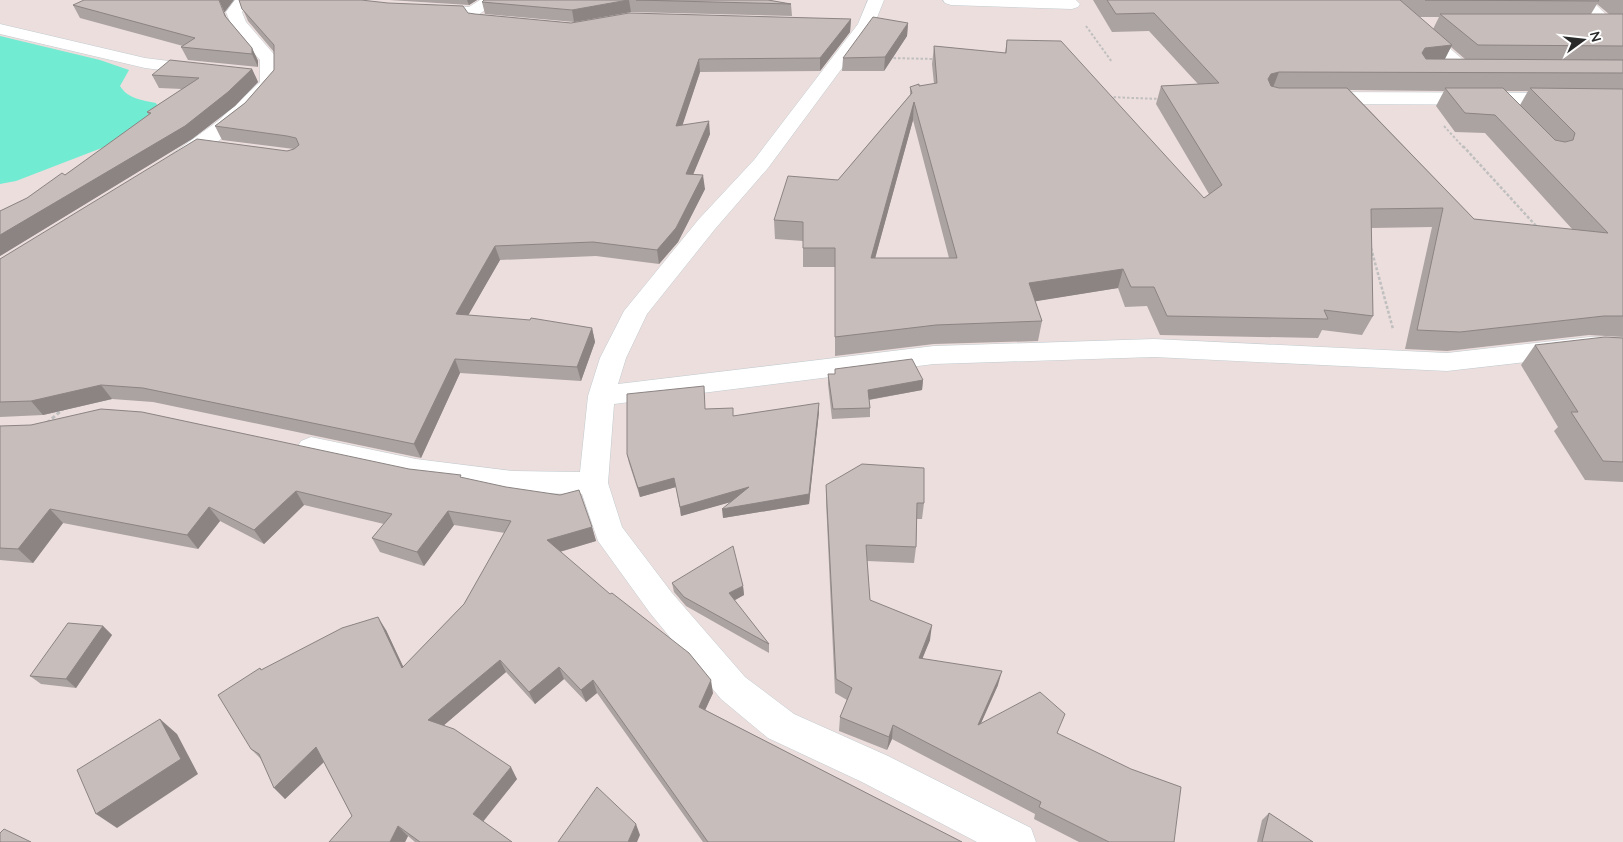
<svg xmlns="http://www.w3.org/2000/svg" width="1623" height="842" font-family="Quicksand,sans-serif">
<rect width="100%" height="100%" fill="#ecdedd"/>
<path fill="#71ecd2" d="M0,36L100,60L129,70L120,86C128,99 142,100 156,103L159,109L112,144L16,181L0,184Z"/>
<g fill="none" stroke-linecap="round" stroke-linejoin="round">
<g stroke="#c1cbd0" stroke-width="1">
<path id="minor" d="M235,0H252L242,12L246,22L278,59V83C262,106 208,153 183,165C178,168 173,167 168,165L165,161L168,157L218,121L260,82V60L232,27L226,12Z
M480,0H499L478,15L472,17L431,15L425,13L423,10L425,7L431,5L469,7Z
M868,0H884L874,25L768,168L715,229L647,314L626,358L618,384L934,346L1154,339L1447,353L1589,337L1623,338V356L1589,355L1447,371L1154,357L934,364L614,404L608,483L622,527L672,593L745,677L794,714L888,756L1031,828L1036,842H977L862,782L768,738L721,699L650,613L598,541L582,494L513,493L416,481L311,459L301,455L297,448L301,441L311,437L416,459L513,471L580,472L588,396L600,358L624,311L699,219L754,160L858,24Z
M943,0H1076L1080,4L1078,7L1072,9L951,5L945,3Z
M1376,0H1394L1468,64L1492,66L1495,70L1492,74L1486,75L1457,73Z
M1573,0H1591L1617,25L1615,29H1603Z
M0,24L145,58L201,65L207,66L210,70L207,74L201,75L145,68L0,34Z
M1320,92L1623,93V105L1320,104L1313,102L1311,98L1313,94Z"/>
</g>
<path stroke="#bfbfbf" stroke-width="2" stroke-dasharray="2.5 2" stroke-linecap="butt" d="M1086,26L1112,62
M889,58L935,59
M1109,97L1160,99
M1444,126L1464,148"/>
<path stroke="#bfbfbf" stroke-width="2.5" stroke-dasharray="3 2" stroke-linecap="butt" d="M1463,146L1538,228
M1371,248L1393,329"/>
<path stroke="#bfbfbf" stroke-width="3" stroke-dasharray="4 2.5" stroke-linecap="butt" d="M47,423L63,409"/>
<use href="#minor" fill="#fff" fill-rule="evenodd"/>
</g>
<path fill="#aba3a1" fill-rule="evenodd" d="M239,0L468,13L475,14L571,23L851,19L850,32L820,71L700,72L682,125L710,134L693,174L705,189L678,242L659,264L596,256L500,260L468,315L592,328L595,342L581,381L460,373L421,458L153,402L112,399L43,415L0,417V259L287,151L294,149L222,140L215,126L245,103L274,70V52L248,21Z
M389,0H477L469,5Z
M484,0H767L791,4L792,16L631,12L574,22L485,14L482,2Z
M1093,0H1623V337L1589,335L1447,351L1405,349L1432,227L1371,228L1373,316L1362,335L1322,330L1318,338L1160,335L1147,306L1125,307L1118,288L1035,301L1042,321L1038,341L934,344L835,356V267H803V241L775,239L774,220L838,180L910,95V87L934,84L932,64L934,46L1005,53L1007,40L1204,198L1209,194L1156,104L1161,86L1198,84L1149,31L1112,32ZM1597,4L1609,14H1591ZM1419,17H1439L1433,29ZM1451,47L1465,59H1444ZM1350,90L1444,91L1436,106L1455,132L1485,133L1573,230L1474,219ZM1506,91H1528L1520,105ZM913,120L949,258H875Z
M73,5L224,13L226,17L252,48L258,61V67L188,60L181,47L183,46L80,18Z
M908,23L907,36L884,71H842L843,58Z
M252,69L258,82L235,106L192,139L0,256V211L27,198L65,175L149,115L147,112L182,89L159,88L152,75Z
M1623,338V482L1585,480L1554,431L1558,427L1521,365L1535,345Z
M828,374L923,380L922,390L869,400L870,408V417L832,419L828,384Z
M706,409L733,416L819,412L809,504L723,518L730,502L681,516L676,487L640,497L629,463L627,454Z
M0,426L409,469L462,478L592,527L596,541L560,552L713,693L705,710L962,842H703L597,693L586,702L564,679L535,704L506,672L444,725L517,779L483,822L512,842H415L408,836L405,842H329L352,816L324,762L285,799L260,758L251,749L261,670L386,630L403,667L464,604L505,533L454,525L424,566L380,552L372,538L384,524L304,505L264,544L220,521L198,549L63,523L33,563L0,560Z
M826,485L924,503L922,519H917L916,547L914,563L867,561L870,600L930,640L922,658L998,685L981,723L1057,733L1174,842H1079L1034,819L1035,814L892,739L887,750L839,731L840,717L847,700L835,693L826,501Z
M672,583L743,586L744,595L734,600L769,644V653L686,606L674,592Z
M103,626L112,635L76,688L41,684L30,676Z
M1269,813L1313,842H1257L1262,820Z"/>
<path fill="#8b8483" d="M219,0H234L224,13L231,28Z
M467,0H477L469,5Z
M629,0L631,12L574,22L572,10Z
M851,19L850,32L820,71V58Z
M908,23L907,36L884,71L885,57Z
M1452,45L1443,63L1416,66L1422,53L1425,48Z
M252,48L258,61V67L252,54Z
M699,59L700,72L678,139L676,126Z
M252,69L258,82L235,106L192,139L0,256V235Z
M1279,72L1272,90L1268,79L1271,74Z
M914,102L913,120L870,277L871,258Z
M709,121L710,134L688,187L686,174Z
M703,175L705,189L678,242L659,264L657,250Z
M495,246L500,260L461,328L456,314Z
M1123,269L1118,288L1025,303L1029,283Z
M592,328L595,342L581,381L577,367Z
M455,359L460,373L421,458L414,444Z
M923,380L922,390L867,400L868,390Z
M101,385L112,399L43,415L31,401Z
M819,403V412L809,504L723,518L722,509L809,494Z
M674,478L676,487L640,497L638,488Z
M749,487V497L681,516L680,507Z
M296,491L304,505L264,544L254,530Z
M209,507L220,521L198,549L187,535Z
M50,509L63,523L33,563L18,549Z
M448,511L454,525L424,566L417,552Z
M592,527L596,541L552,554L547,540Z
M743,586L744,595L730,603L729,593Z
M378,617L386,630L410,681L402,668Z
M932,625L930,640L917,672L919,658Z
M103,626L112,635L76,688L66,679Z
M500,660L506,672L436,732L428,720Z
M559,667L564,679L535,704L529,692Z
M1002,671L998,685L974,739L978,725Z
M593,680L597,693L586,702L581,690Z
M711,680L713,693L701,719L699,707Z
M160,719L177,734L198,774L117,828L96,814Z
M893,725L892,739L887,750L889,737Z
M316,747L327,759L285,799L274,788Z
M511,767L517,779L480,825L473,814Z
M636,824L640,835L637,842H628Z
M398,826L408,836L405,842H390Z"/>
<path fill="#c7bdbb" stroke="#8b8483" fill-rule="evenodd" d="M84,0H219L225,16L252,48V54L181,47L195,38L73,5Z
M239,0H361L388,3L463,6L468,13L475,14L571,23L629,13L851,19L820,58L699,59L676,126L709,121L686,174L703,175L676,228L657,250L593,242L495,246L456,314L530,320L531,318L592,328L577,367L455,359L414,444L143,388L101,385L31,401L0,402V259L197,139L287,151L294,149L299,145L296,138L287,136L215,126L245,103L274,70V45L242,9Z
M484,0H628L572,10L482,2Z
M636,0H768L791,4Z
M1107,0H1400L1452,45L1425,48L1422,53L1426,59L1623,60V73L1279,72L1271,74L1268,79L1271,86L1279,88H1347L1474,219L1608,233L1495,115L1465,113L1445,88H1503L1555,140L1565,142L1573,140L1575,133L1530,88L1623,89V316H1604L1460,332L1417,330L1443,208L1371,209L1373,316L1324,310L1328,319L1167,316L1154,287H1131L1123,269L1029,283L1042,321L936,325L835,337V248H803V222L774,220L788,176L838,180L912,93L910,87L919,84V86L937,83L934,46L1006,53L1007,40L1061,41L1204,198L1222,185L1161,86L1219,83L1154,13L1116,14ZM914,102L957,258H871Z
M1425,0H1598L1599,1Z
M1440,14H1623V46L1478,45Z
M873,17L908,23L885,57L843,58Z
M170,60L252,69L228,92L185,126L0,235V211L27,198L62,173L65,175L151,113L147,112L199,78L152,75Z
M1605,337L1623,338V462L1603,461L1571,412H1578L1535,345Z
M912,359L923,380L868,390L870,408L833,409L828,374H835V369Z
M704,386L705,409L733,408V416L819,403L809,494L722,509L749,487L680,507L674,478L638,488L627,454V394Z
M101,409L142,412L409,469L461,475L460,477L506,487L560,495L579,490L592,527L547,540L610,594L612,593L689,653L711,680L699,707L962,842H708L593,680L581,690L559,667L529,692L500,660L428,720L454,729L511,767L473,814L512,842H420L398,826L390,842H329L352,816L316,747L274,788L259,754L251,749L218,695L260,668L261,670L342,628L378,617L402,668L464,604L511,521L448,511L417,552L372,538L392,514L296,491L254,530L209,507L187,535L50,509L18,549L0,548V426L31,425Z
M862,464L924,468V503H917L916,547L866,545L870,600L932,625L919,658L1002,671L978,725L1040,692L1065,714L1057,733L1131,769L1181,787L1174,842H1109L1039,807L1041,802L893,725L889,737L840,717L852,688L836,679L826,485Z
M733,546L743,586L729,593L769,644L684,597L672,583Z
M68,623L103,626L66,679L30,676Z
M160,719L181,759L96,814L77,770Z
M597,787L636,824L628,842H558Z
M1269,813L1313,842H1262Z
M4,829L31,842H0V833Z"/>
<g transform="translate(1583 40) rotate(75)" stroke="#ffffff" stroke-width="4" paint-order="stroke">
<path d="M0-4L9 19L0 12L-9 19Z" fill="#2a2a2a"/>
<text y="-8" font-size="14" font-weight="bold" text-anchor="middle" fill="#2a2a2a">N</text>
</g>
</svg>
